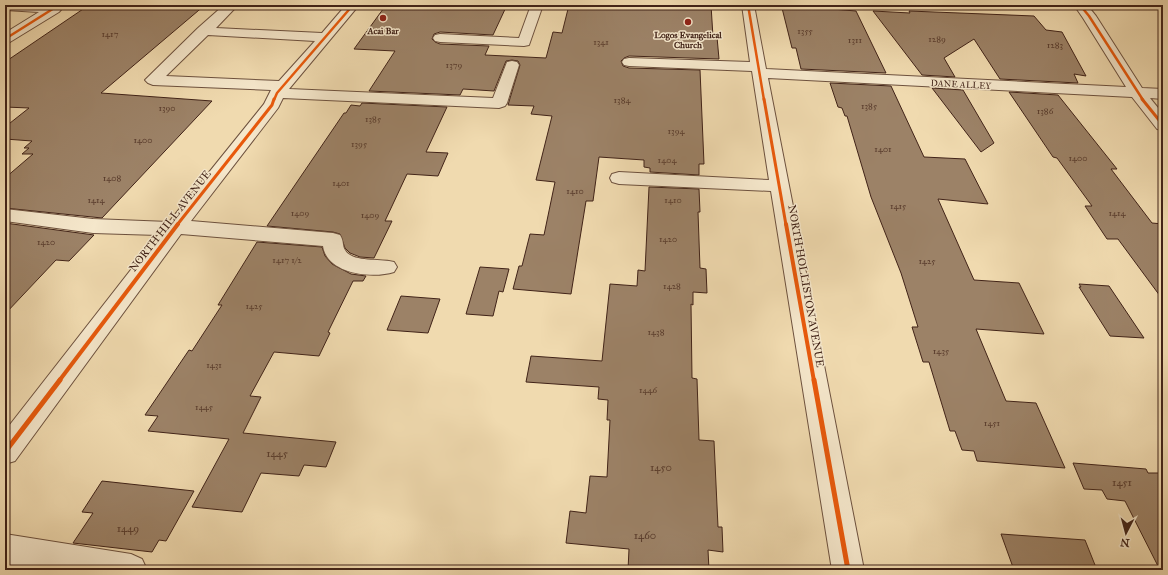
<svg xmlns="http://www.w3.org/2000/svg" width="1168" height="575" font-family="'IM FELL Great Primer',serif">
<rect width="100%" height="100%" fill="#f0daaf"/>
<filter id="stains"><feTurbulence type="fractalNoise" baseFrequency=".005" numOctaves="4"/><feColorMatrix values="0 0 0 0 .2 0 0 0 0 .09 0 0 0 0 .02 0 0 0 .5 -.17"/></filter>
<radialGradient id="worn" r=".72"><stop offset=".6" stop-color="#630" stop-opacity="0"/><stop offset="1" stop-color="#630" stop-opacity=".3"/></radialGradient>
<path fill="#9c8267" stroke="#412318" d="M89,5H205L101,93L212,101L102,218L5,208V178L33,154H22L29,148H24L32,141L5,139V127L29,108L5,107V62Z
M386,5H507L493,35L440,32L434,34L432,39L435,42L440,44L489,46L485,55L546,58L553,32L562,33L569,5H711L713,37H717L719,59L629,56L624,58L621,61L623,66L629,68L700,70L704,164H699V175L650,172V168L644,167V160L599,157L593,201H586L571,294L513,289L519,266H522L530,234L544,235L555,182L536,180L552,116L531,114L534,106L508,105L520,65L518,61L512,60L506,61L494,91L463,89L460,95L369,91L395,51L354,49Z
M784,5L856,11L886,73L801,69L796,48H792L782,8H785Z
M873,11L910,13L909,11L1034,16L1046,30L1062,32L1086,76L1074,74L1078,83L1000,79L974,39L944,58L955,77L922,75Z
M830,83L891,86L924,157L965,159L988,204L938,199L974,280L1019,283L1044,334L976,329L1006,401L1036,403L1065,468L977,461L974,451L962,450L955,431H950L929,362H923L912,327H918L901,273L871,197L847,116H845L842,108L838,107Z
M932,88L963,90L994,143L981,152Z
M1009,92L1058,95L1117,169H1111L1152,223L1163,224V300L1118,239H1107L1085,206H1092L1057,158L1053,157Z
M362,103L447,107L426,152L448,153L438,176L407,174L385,221H392L374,258L360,257L350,253L345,248L340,234L333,232L267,226L344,113H346L351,105L360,106Z
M649,187L699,189L700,212H698L700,268L706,269L707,293L693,292V305L691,304L692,378L697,379L699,440L714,441L718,527H722L723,552L708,550L709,570H628L629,549L566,543L570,511L586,513L590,476L607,477L610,420H607L608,400L598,399L599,387L526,382L531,356L602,361L610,284L637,286L638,270L645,271Z
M5,223L94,235L69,261L56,260L5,314Z
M257,242L322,247L325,256L332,264L351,274L366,276L363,281H353L328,332L330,333L319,356L274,352L250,396L261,397L243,433L336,442L326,467L304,465L299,476L261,473L242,512L192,507L229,439L148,431L158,416L145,415L189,350L192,351L222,305H218Z
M480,267L509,269L503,292L499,291L493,316L466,314Z
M1079,284L1109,286L1144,338L1110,336L1079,287H1081Z
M401,296L440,299L428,333L387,330Z
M1073,463L1146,469L1148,473H1163V570H1160L1125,501L1107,499L1102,490L1084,489Z
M102,481L194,491L166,541L159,540L152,552L73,543L93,513L82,512Z
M1001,534L1085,540L1097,570H1014Z"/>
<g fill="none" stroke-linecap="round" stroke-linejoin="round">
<g stroke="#6d513e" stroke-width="2">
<path id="minor" d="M5,5H65L59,12L10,42L5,43V33L39,12L5,10Z
M224,5H238L216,28L322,33L346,5H359L289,89L493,98L507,62L512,61L517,62L519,65L507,103L505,106L499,108L283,98L278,108L191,221L333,233L340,235C344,241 342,246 345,250C352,263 381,258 394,262L397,267L394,272C372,279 327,274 323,246L181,234L15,461L5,464V431L158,235L93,233L5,221V209L93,219L169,222L264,104L271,90L153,85L148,83L145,80L198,28ZM208,35L315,41L279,81L166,76Z
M531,5H543L529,45L524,46L440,42L435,41L433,38L435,35L440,34L519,38Z
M742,5H754L766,69L1126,87L1083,18L1074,5H1087L1096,16L1142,88L1163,89V99L1150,98L1163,114V130L1157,129L1132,97L768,78L864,570H832L771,191L619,184L612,182L610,178L612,174L619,172L769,180L752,71L629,66L624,65L622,62L624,59L629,58L750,62Z
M5,534L131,554L142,559L147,570H39L5,564Z"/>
</g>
<use href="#minor" fill="#f5e7cb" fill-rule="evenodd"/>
<g stroke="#f5e7cb" stroke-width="4">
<path id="cycleway-far3" d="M748,5L764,100
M1080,5L1089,16L1143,100
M5,39L59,5
M274,100L277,93L353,5"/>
</g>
<g stroke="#f5e7cb" stroke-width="5">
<path id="cycleway-far2" d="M764,99L786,225
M1142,99L1163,125
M177,225L272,105L274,99"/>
</g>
<g stroke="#f5e7cb" stroke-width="6">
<path id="cycleway-far1" d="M786,224L814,381
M59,381L178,224"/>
</g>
<g stroke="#f5e7cb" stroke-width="8">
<path id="cycleway" d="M814,380L848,570
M5,452L60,380"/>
</g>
<use href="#cycleway-far3" stroke="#e8590c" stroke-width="2.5"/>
<use href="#cycleway-far2" stroke="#e8590c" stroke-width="3"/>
<use href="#cycleway-far1" stroke="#e8590c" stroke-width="4"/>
<use href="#cycleway" stroke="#e8590c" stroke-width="5"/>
</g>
<g fill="#8f2418" stroke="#f5e7cb" stroke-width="1.5">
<circle cx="383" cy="18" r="4"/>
<circle cx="688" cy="22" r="4"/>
</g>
<g text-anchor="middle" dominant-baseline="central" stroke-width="3" stroke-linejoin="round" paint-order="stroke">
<g font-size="9" font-weight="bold" fill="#412318" stroke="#f5e7cb">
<text x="383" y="30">Acai Bar</text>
<text x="688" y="34">Logos Evangelical<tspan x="688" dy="10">Church</tspan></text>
</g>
<g font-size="9" fill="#583b2c">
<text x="805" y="30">1355</text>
<text x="110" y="33">1417</text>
<text x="937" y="38">1289</text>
<text x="855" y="39">1311</text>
<text x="601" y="41">1341</text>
<text x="1055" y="44">1283</text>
<text x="454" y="64">1379</text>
<text x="622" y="99">1384</text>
<text x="869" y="105">1385</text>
<text x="167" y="107">1390</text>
<text x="1045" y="110">1386</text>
<text x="373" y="118">1385</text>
<text x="676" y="130">1394</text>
<text x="143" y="139">1400</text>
<text x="359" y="143">1395</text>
<text x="883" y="148">1401</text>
<text x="1078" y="157">1400</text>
<text x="667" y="159">1404</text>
<text x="112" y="177">1408</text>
<text x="341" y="182">1401</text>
<text x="575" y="190">1410</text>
<text x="96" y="199">1414</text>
<text x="673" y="199">1410</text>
<text x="898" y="205">1415</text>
<text x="300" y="212">1409</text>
<text x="1117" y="212">1414</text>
<text x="370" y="214">1409</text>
<text x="668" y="238">1420</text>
<text x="46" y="241">1420</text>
<text x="287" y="259">1417 1/2</text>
<text x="927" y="260">1425</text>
<text x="672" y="285">1428</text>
<text x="254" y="305">1425</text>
<text x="656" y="331">1438</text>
<text x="941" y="350">1435</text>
<text x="214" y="364">1431</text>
<text x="648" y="389">1446</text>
<text x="204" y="406">1445</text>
<text x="992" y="422">1451</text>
</g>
<g font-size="9" fill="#412318" stroke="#f5e7cb">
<text transform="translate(961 84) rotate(3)">DANE ALLEY</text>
</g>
<g font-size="11" fill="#412318" stroke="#f5e7cb">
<text transform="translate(170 221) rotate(-52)">NORTH HILL AVENUE</text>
<text transform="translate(806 286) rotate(80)">NORTH HOLLISTON AVENUE</text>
</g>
<g font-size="11" fill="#583b2c">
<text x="277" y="453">1445</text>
<text x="661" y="467">1450</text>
<text x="1122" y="482">1451</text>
<text x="128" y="528">1449</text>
<text x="645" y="535">1460</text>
</g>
</g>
<rect width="1168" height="575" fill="none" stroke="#f0daaf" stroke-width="20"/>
<rect x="6" y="6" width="1156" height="563" fill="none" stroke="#412318" stroke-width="2"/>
<rect x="10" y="10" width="1148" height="555" fill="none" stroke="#412318"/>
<g transform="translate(1126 533) rotate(186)" stroke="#f5e7cb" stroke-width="3" paint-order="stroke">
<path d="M0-3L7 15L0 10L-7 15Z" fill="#412318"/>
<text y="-6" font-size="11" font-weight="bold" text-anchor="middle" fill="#412318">N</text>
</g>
<rect width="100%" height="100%" filter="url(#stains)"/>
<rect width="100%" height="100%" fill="url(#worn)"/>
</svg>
